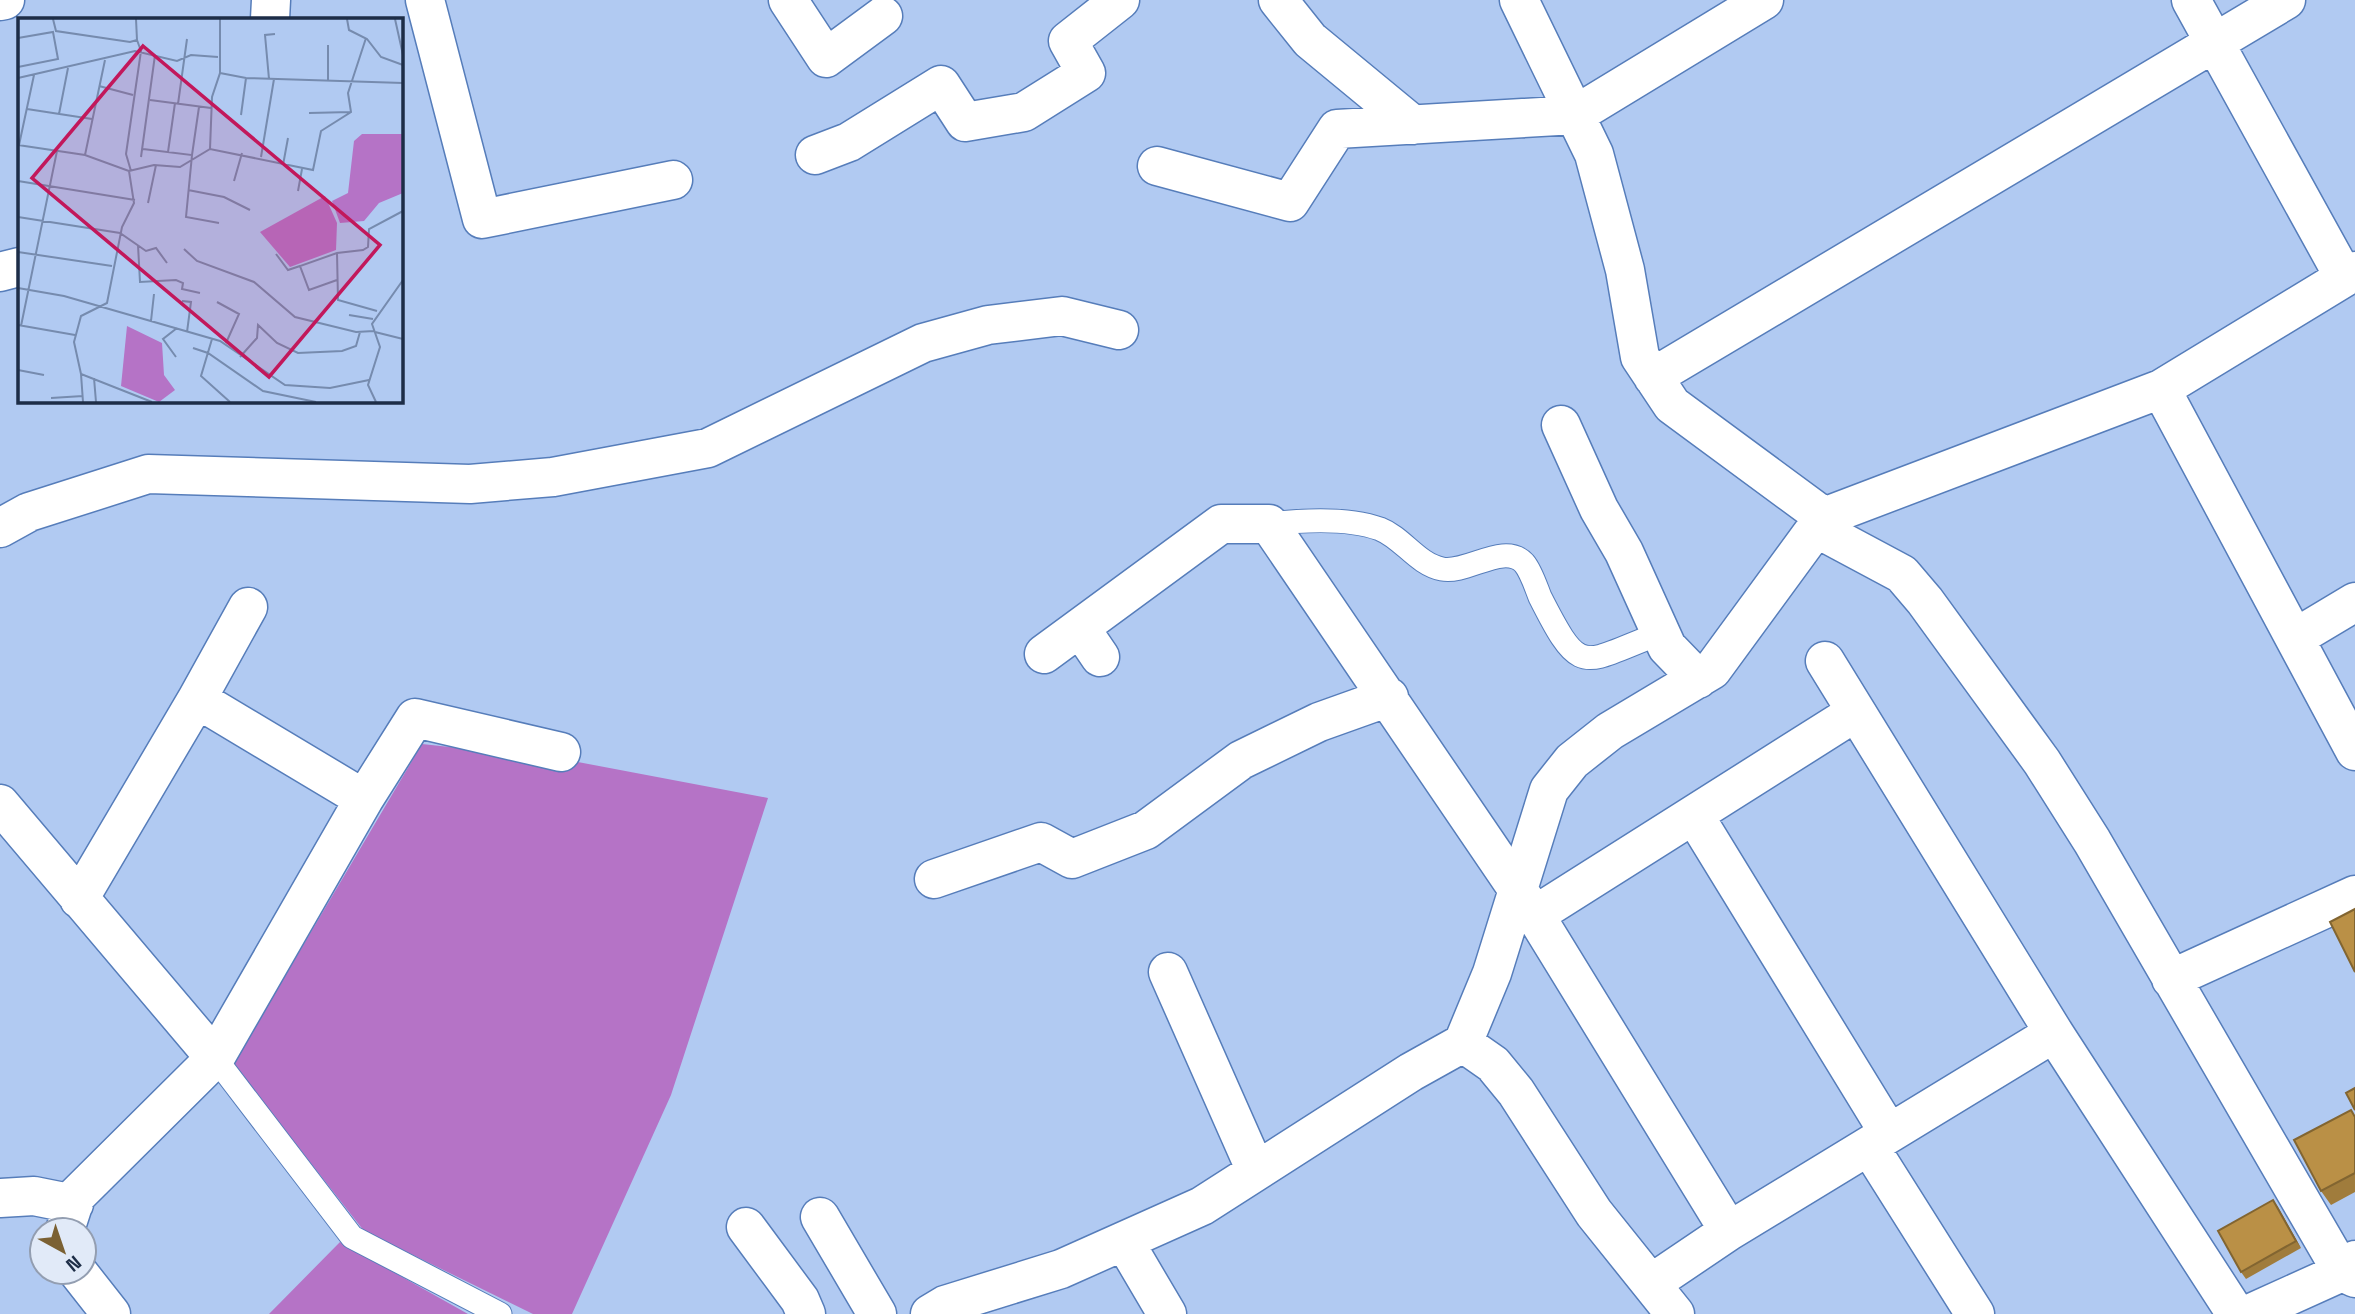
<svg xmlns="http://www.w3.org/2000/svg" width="2355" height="1314" font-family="'Space Grotesk',sans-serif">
<rect width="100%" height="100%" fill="#b1caf2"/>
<path fill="#b573c6" d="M422,744L562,759L768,798L671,1095L572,1314H533L364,1231L233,1064Z
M340,1242L468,1314H269Z"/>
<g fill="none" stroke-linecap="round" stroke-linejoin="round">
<g stroke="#567dba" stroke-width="25">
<path id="lane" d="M1269,524C1303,520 1347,517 1380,529C1403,538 1417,564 1442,569C1467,574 1504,542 1524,563C1531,571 1536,587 1540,597C1582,680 1581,663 1661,633
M215,1058L352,1237L500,1314"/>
</g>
<g stroke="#567dba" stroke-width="41">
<path id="street" d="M425,0L482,219L673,180
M788,0L826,58L883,16
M1278,0L1310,40L1413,125
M1519,0L1594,154L1625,270L1640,357L1672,405L1824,517L2161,389L2355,271
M2191,0L2344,277
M0,1L5,0
M270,19L271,0
M815,155L849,142L941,85L965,122L1024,112L1086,73L1068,41L1120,0
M1157,166L1290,202L1337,129L1575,115L1764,0
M0,272L19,267
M1653,377L2286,0
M2161,389L2355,751
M1561,425L1599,509L1624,552L1667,647L1698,679
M0,528L29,512L148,474L470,484L553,477L708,448L923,343L988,325L1062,316L1119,330
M1816,528L1902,574L1925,601L2042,762L2092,841L2342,1272L2355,1278
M1081,629L1100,657
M2295,638L2355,602
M1044,654L1221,524H1269L1535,915L1856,712
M1825,661L2054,1033L2236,1314
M197,699L248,607
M364,799L415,718L561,752
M0,804L215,1058
M1694,815L1889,1133
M934,879L1041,842L1072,859L1146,830L1241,760L1319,722L1389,697
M1535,915L1729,1231
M1168,972L1256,1171
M2171,979L2355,895
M1463,1043L1493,1064L1516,1092L1594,1213L1675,1314
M1869,1146L1975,1314
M0,1198L34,1196L74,1204
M820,1217L877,1314
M746,1227L800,1300L806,1314
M65,1230L76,1196L215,1058L364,799L197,699L79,899
M1124,1241L1167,1314
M78,1272L111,1314
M1652,1283L1729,1231L2054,1033
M930,1314L945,1305L1061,1269L1202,1206L1411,1072L1463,1043L1492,973L1549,790L1572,761L1610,731L1712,670L1824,517
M2249,1314L2342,1272L2355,1260"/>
</g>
<use href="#lane" stroke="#fff" stroke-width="23"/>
<use href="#street" stroke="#fff" stroke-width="38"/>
</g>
<path fill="#a07c3c" d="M2355,1116V1192L2331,1205L2321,1191Z
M2273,1200L2301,1248L2246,1279L2241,1272Z"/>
<path fill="#826531" d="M2273,1200L2278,1207L2301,1248L2296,1241Z"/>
<path fill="#ba9046" stroke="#826531" stroke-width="2" d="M2355,909V972L2330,922Z
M2355,1088V1110L2346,1093Z
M2351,1110L2355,1117V1173L2321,1191L2294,1140Z
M2273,1200L2296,1241L2241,1272L2218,1231Z"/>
<g transform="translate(18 18)">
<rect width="385" height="385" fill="#b1caf2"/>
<path d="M344,116H385V175L361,185L346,203L322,205L314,183L330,175L336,123ZM307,178L319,205L318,232L272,249L242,214ZM109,308L144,325L146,357L157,372L141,384L103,368Z" fill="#b573c6"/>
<path fill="none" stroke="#768bae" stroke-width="2" d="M35,1L38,13L112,24L119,22L118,1M329,1L331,12L349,21L363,39L385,47M377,1L385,37M0,20L35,14L40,41L0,49M310,27V63M202,55L228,60L385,65M0,60L117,33L159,43L173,37L200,39M251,61L247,17L257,16M81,68L115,77M132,82L193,90M160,86L169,21M9,91L74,101M291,95L333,94M41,96L50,50M223,97L228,60M0,127L67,137L111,153L116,185L104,209L89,285L63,298L56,324L63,356L134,384M1,127L16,57M125,131L174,137L168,199L201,205M192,131L194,79L202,55V1M150,134L157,85M67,137L87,42M174,137L181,89M123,139L137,37M243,139L256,61M265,147L270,120M111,153L136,147L162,149L192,131L295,152L303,113L333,94L330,75L348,20M113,153L108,136L123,33L119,22M0,163L117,182M216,163L224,135M170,172L206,179L232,192M280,173L284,151M130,185L138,147M0,199L102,215L128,233L138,230L149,245M120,227L122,264L158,262L165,265L164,271L182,275M166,231L179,243L236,264L277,299L338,314L356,313M0,234L94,248M319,235L320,282L359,293M258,236L270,252L282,248M319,262L291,272L282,248L319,235L345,232L350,229L351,211L385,193M0,270L46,278L202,323L267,367L312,370L351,362M164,283L173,284L169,314M199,284L221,296L208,325M331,297L355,301M133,303L136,276M0,307L57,317M3,308L39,133M357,314L385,321M194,321L183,358L212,384M175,330L190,335L245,373L298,384M158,339L145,321L159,310M222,339L239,320L240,307L259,325L280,335L324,333L338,328L342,314M0,352L26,357M63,356L65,384M76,360L78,384M33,380L65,378M358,384L350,367L362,329L354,306L385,262"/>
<path fill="#c2185b" fill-opacity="0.15" stroke="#c2185b" stroke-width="3.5" d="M125,28L362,227L251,359L14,160Z"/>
<rect width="385" height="385" fill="none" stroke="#1d2d47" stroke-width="3.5"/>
</g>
<g transform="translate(63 1251) rotate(140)"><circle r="33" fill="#e1eaf8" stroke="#939eb1" stroke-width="2"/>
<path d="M0-5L12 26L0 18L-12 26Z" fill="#7b6133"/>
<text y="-10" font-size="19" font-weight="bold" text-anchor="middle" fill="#1d2d47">N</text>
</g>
</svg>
